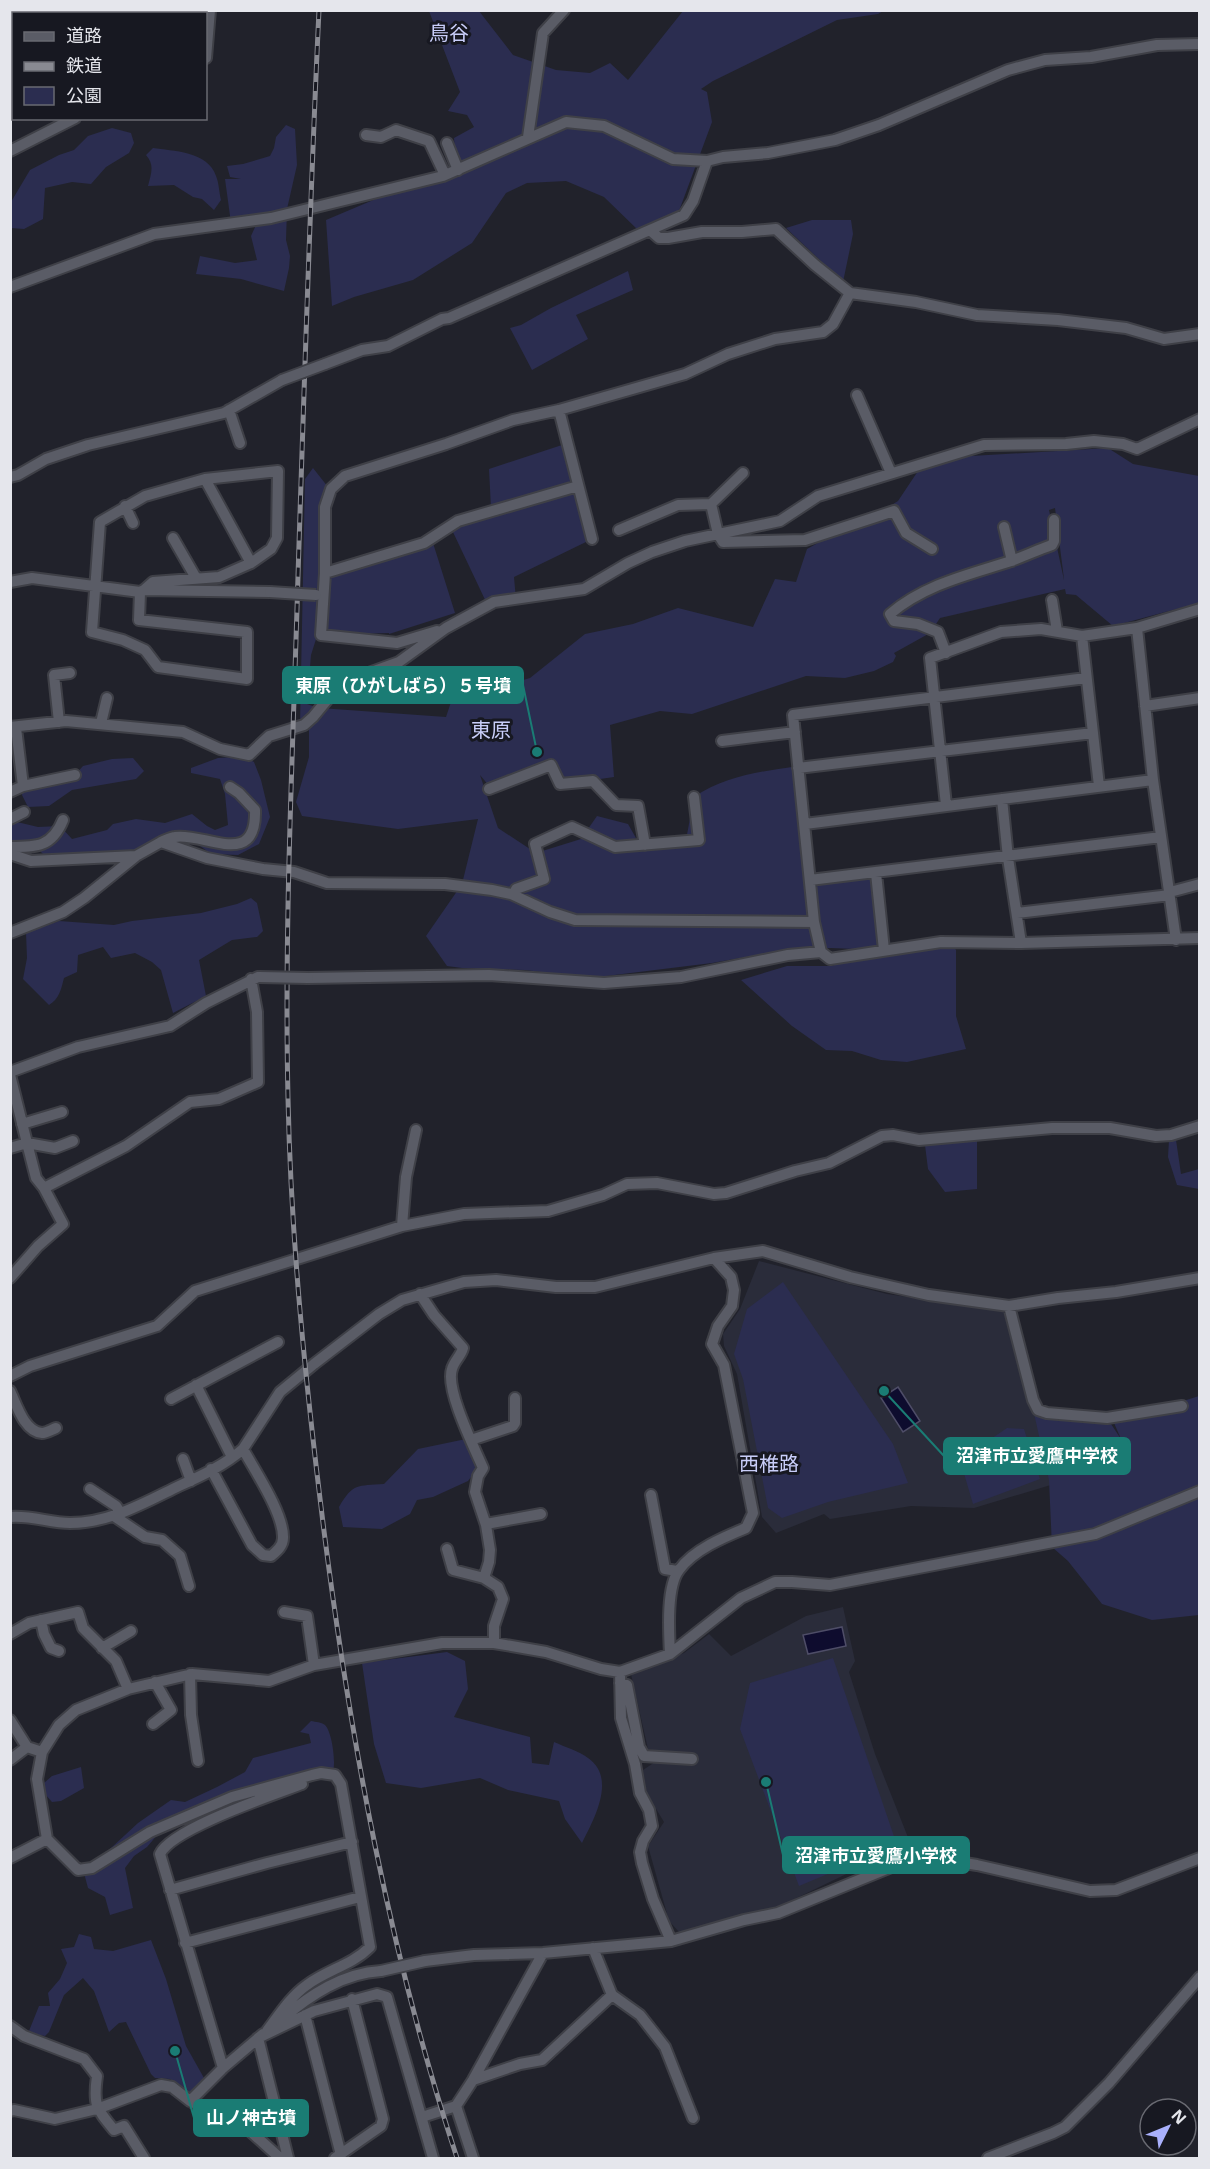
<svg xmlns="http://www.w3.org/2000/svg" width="1210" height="2169" font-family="'Noto Sans','Noto Sans JP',sans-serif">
<rect width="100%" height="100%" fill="#21222b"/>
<path fill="#2a2c3a" d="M759,1261L887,1294L1006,1311L1054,1484L974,1508L911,1506L830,1519L824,1514L776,1533L762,1517L737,1374L724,1346L723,1334L740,1309Z
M843,1607L855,1661L849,1672L875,1754L915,1855L867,1864L776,1908L680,1933L669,1921L648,1846L664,1822L647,1794L643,1770L655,1762L652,1750L648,1749L631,1674L684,1653L709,1634L731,1656L806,1616Z"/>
<path fill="#2b2d50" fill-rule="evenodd" d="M429,11H479L513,55L556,70L590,73L610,63L628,80L683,11H883L878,14L837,20L713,81L701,89L707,92L712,122L679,211L638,230L604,197L566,181L527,183L506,193L472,243L413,280L354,297L332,306L326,220L456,165L454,138L474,127L467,115L448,111L460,92Z
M286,125L295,129L297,165L287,209L286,240L290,256L289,268L284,291L241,279L196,274L200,256L235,263L257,260L251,236L256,225L231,223L225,179H241L230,177L227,166L243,164L270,156L274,148L276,137Z
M112,128L131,133L134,143L129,153L106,167L91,184L72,182L45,188L43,219L24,229L11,228V202L30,170L59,155L74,150L88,136Z
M153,148C172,151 208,151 216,176C219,183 219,192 221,200L214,210L202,199L193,197L174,185L148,186C151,174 155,165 146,155Z
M812,220H851L853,234L843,282L786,228Z
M628,271L633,290L576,315L588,339L532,370L510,328L521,325L551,308Z
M562,445L588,541L514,577L516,600L488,606L452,530L491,508L489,469Z
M1108,448L1133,464L1199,476V603L1113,626L1076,595L1066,594L1065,589L940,618L930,633L894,653L896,656L893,662L874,671L845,678L806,676L692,714L660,711L610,725L614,777L600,779L561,778L552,761L490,787L480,775L498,828L536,853L581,839L597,816L628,824L636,838L618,846L686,840L694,797C724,777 757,772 792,767L802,841L810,880L873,874L880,950L831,948L786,950L712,963L590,978L525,970L462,968L447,966L426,936L462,884L478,819L398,829L302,816L296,802L309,757V720L320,708L446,717L453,696L480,693L530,678L585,634L633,624L678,608L753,627L775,579L796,582L807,549L825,539L845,534L898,501L918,471L954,457ZM1055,508L1064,579V580L1049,510Z
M313,468L328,487L317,636L311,655L307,704L318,708L300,725L305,479Z
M433,543L455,613L389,634V633L323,635L325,575Z
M234,757L247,758L254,762L261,780L270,817L259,844L238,855L211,854L192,840L157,844L135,853L47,858L33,844L11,840V825L17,822L38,827L60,826L72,839L107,830L113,824L136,819L165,823L192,814L207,826L215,830L228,825L225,794L220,779L191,773V768L218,758Z
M133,758L144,771L136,779L72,790L49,806L28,807L22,795L23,786L74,776L83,766L112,759Z
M251,898L257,903L263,931L257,937L232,940L199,960L206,996L173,1013L161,970L152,962L135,953L111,958L103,947L78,955L77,972L64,978C61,990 59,999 49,1005L23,979L27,958L26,933L59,921L114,925L132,921L201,913L237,904Z
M951,944L956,950V1016L966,1049L907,1062L881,1060L852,1051L826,1050L792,1026L741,980L787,966H831L887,949Z
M977,1138V1189L945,1192L928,1169L925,1145Z
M1169,1140H1176L1181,1174L1199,1169V1189L1177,1185L1168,1157Z
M783,1282L893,1444L908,1483L828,1502L782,1518L768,1508L743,1379L734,1354L747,1309Z
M1199,1396V1615L1152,1620L1102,1604L1068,1561L1052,1547L1049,1480L1033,1409L1111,1424L1121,1439L1114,1423Z
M1007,1428L1024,1429L1040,1479L973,1504L960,1460Z
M466,1439L477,1469L468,1481L433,1497L417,1500L410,1514L382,1529L343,1527L339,1507C353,1483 357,1486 384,1484L418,1449Z
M447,1652L465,1661L468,1689L454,1717L530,1737L532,1763L549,1765L554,1742C565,1747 579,1751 588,1758C617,1778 594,1819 582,1843L565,1819L559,1801L508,1790L480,1778L421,1788L386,1783L374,1744L362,1663Z
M833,1658L897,1845L799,1886L740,1729L750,1683Z
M311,1721C316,1722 321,1722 325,1725C332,1732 336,1762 333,1771L169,1821L147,1847L134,1856L125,1868L133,1908L110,1915L105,1897L88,1888L84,1873L138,1823L171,1800L185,1802L217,1787L245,1772L253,1758L311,1743L309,1734L300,1732Z
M81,1767L84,1788L61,1801L52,1802L44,1793V1783L52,1776Z
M79,1934L91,1937L94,1949L113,1951L151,1940L166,1979L186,2046L204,2078L189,2093L170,2079L155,2078L151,2074L126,2022L119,2023L109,2032L94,1991L83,1978L64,1995L49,2032L45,2036L39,2035L29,2031L39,2006H50L48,1993L60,1979L67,1963L61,1949L74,1947Z"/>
<path fill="#0e0c2e" stroke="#4e4d67" stroke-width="1.5" d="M898,1387L920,1421L903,1432L881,1398Z
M842,1627L846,1646L808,1654L803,1635Z"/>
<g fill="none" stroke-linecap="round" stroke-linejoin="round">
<g stroke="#3f4047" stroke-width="14">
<path id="street" d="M108,14V10
M186,14L203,10
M10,17H14
M206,58L210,10
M366,135L381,137L396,130L429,141L445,175
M528,137L543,33L564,10
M447,143L458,170
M10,151L75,118
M651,231L659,238H668L702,232H742L776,229L815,265L850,293L916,302L977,315L1058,320L1126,328L1164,339L1200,334
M10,287L154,234L271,218L443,176L566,122L604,126L673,159L707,161L723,157L768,153L835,140L879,125L1008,70L1045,60L1091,57L1157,45L1200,44
M325,364L362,350L388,346L442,319L449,318L684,215L693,201L707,161
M857,395L891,473
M229,410L240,443
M559,410L592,539
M743,473L711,504L718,534L723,542L805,540L894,511L906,533L932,549
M10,477L18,475L46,459L88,445L224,413L282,380
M205,479L251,563
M125,506L133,523
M1004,527L1012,561
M619,530L678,505L711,504
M173,538L196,578
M325,573L424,543L458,521L578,486
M10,582L32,578L140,592L144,590L270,592
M140,592L139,620L247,632V679L158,667L145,650L123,640L92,632L100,522L145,496L205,479L278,471L277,538L271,549L251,563L219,577L153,582L144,590
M1052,600L1057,631
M1137,628L1153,780L1176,940
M437,631L397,643L321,635L325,573V507L331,489L345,476L446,444L513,420L559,410L685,374L728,354L775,339L823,332L833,324L850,293
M946,653L938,632L918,624L894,621L890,614C924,585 967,575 1008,562C1023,557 1037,550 1052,545L1054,541V520
M1086,678L793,715L814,922L821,952L830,959L941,942L1021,943L1200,938
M1145,706L1200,698
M59,722L54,675L70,673
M101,723L107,698
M10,727L66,721L183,732L220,749L249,755L269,736L304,725L313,717L341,683L399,662L446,628L494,602L584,589L628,563L652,552L685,541L780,521L818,496L984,445L1066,444L1094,441L1123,444L1137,449L1200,419
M722,741L795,732
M798,768L1093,733
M23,786L75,775
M1099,786L1082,636L1137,628L1200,609
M489,789L551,765L560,784L593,781L616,805L638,806L645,845
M10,792L23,786L16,728
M1002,799L1008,858L1021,943
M946,805L930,658L1001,632L1041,629L1082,636
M10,819L24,812
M805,824L1153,780
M161,842C166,840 171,837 175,837C204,832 257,870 255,810L239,793L230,787
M10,847C37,847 52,847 63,820
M10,854L31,861L136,856
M876,873L884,950
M810,880L1161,837
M1170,892L1200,884
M514,895L516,889L544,879L535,844L572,827L615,847L699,840L694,797
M1017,913L1170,895
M10,933L63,912L84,898L136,856L161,842L207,858L263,869L294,872L327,883L445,884L492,890L511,894L550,912L575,920L814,922
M308,978L489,975L604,983L681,977L788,955L821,952
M10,1072L78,1047L170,1026L206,1003L258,977
M10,1075L27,1143L10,1148
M22,1124L62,1112
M44,1188L126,1146L190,1102L219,1099L258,1082L257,1012L251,979
M402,1226L406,1177L416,1130
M10,1278L38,1246L63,1224L44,1188L36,1178L27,1143L55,1148L73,1141
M420,1294L434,1315L463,1348C461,1356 454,1361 452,1369C445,1389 474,1447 483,1468L478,1476L475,1492L486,1525L490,1550L489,1562L484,1578L498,1587L503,1599L494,1626V1643
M1009,1306L1033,1400L1038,1410L1047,1413L1107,1418L1182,1406
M10,1376L30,1366L157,1326L195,1291L402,1226L464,1214L548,1211L603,1195L627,1184L657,1183L714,1194L726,1193L795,1171L829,1163L882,1136L893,1135L919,1140L1052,1128H1110L1156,1136L1171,1135L1200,1126
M196,1385L232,1457
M10,1391C16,1403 24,1432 42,1433C46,1433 51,1430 56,1428
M171,1399L278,1342
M471,1440L513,1426L515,1423V1398
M183,1459L191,1481
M211,1469L252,1545L263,1555L271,1556C277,1551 283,1546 283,1538C284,1514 255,1471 243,1449
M90,1489L116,1506L121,1514
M651,1495L665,1569L677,1571
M114,1516L145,1537L162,1540L180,1556L189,1586
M10,1517C31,1515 50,1523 70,1523C110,1523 144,1503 179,1486C201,1476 225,1465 243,1449L280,1392L314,1364L379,1314L402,1300L464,1282L496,1280L556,1287H595L714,1258L763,1251L850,1277L929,1295L1009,1306L1058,1298L1116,1292L1200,1278
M486,1524L541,1514
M447,1549L453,1570L484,1578
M284,1612L307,1616L314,1665
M41,1620L44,1634L51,1648L59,1651
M10,1634L29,1623L78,1612L83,1628L116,1661L128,1689
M102,1648L131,1631
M670,1654C669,1633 666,1587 679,1570C693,1550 724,1537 746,1528L753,1513L724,1365L712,1344L718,1326L732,1306L734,1290L731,1277L714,1258
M620,1672L621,1718L635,1764L640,1793L649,1810L652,1826L643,1841L640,1852L642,1863L653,1899L671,1941
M190,1674L191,1715L198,1761
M620,1683L627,1685L639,1747L644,1756L692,1759
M10,1720L27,1747
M153,1724L171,1710L155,1682
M10,1760L27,1747L42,1752
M47,1839L78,1870L92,1868L150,1832L232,1797L312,1775L321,1773L335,1775L341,1784L370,1947C352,1965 327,1970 307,1985C291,1996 279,2015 267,2031
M10,1858L47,1839L37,1779L42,1752L59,1725L76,1710L128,1689L192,1674L269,1681L314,1665L442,1643H494L546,1652L601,1669L620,1672L670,1654L741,1598L775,1582H792L830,1585L1095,1534L1200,1491
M170,1890L267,1863L352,1842
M185,1943L360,1897
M593,1948L612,1995L640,2015L665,2047L693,2118
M425,1961L474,1955L543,1953L671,1941L744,1920L778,1913L906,1861L939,1859L977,1865L1090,1891L1116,1890L1200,1858
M305,2015L341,2155
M282,2019C310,1995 343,1973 381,1971
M10,2026L24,2036L84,2059L97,2076C93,2105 96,2108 114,2130L124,2126L144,2158
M223,2068L160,1854C171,1829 273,1795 302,1784
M473,2080L520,2064L542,2060L612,1995
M190,2101L223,2068L263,2034
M456,2106L473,2158
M10,2111L14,2110L55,2119L97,2109L161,2085L172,2087L190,2101L250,2131L280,2158
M422,2117L456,2106L473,2080L543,1953
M288,2158L258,2038L314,2011L377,1994L387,1997L433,2158
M335,2158L381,2126L383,2119L352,1999
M988,2158L1053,2133L1065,2127L1109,2083L1200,1977"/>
</g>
<use href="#street" stroke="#5a5c66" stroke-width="10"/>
<g stroke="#898a92" stroke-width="5">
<path id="rail" d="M319,10C310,199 304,387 298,576C293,750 284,924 288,1098C291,1243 306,1387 324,1531C351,1743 390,1955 457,2158"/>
</g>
<use href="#rail" stroke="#171821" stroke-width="3" stroke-dasharray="9" stroke-linecap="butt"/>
<g stroke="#3f4047" stroke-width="14" stroke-linecap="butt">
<path id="street-bridge" d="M282,380L325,364
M270,592L316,595
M259,977L308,978
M381,1971L425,1961"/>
</g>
<use href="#street-bridge" stroke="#5a5c66" stroke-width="10"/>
</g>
<g text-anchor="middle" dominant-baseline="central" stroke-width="6" stroke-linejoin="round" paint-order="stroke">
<g font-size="20" fill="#c9cef9" stroke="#171821">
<text x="449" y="32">鳥谷</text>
<text x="491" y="729">東原</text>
<text x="769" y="1463">西椎路</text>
</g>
</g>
<path fill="none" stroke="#1a7c74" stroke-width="2" d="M537 752L523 685M884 1391L944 1456M766 1782L783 1855M175 2051L194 2118"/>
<g fill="#1a7c74" stroke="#171821" stroke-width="2">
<circle cx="537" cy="752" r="6"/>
<circle cx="884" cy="1391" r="6"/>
<circle cx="766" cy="1782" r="6"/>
<circle cx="175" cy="2051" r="6"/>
</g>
<g fill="#1a7c74" stroke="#1a7c74" stroke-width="2">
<rect x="283" y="667" width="240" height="36" rx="6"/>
<rect x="944" y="1438" width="186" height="36" rx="6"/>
<rect x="783" y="1837" width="186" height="36" rx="6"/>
<rect x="194" y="2100" width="114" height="36" rx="6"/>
</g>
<g font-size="18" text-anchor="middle" font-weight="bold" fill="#fff">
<text x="403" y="692">東原（ひがしばら）５号墳</text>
<text x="1037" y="1462">沼津市立愛鷹中学校</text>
<text x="876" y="1862">沼津市立愛鷹小学校</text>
<text x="251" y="2124">山ノ神古墳</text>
</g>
<rect width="1210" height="2169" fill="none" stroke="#e5e6ec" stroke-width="24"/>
<rect x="12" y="12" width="195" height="108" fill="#171821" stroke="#696a72" stroke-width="1.5"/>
<rect x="24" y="32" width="30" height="9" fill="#5a5c66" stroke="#696a72" stroke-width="1.5"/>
<text x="66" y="42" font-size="18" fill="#e5e6ec">道路</text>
<rect x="24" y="62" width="30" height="9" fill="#898a92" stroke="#696a72" stroke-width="1.5"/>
<text x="66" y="72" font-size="18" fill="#e5e6ec">鉄道</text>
<rect x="24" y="87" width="30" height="18" fill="#2b2d50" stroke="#696a72" stroke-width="1.5"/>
<text x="66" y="102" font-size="18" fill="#e5e6ec">公園</text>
<g transform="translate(1168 2127) rotate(47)"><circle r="28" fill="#171821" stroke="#696a72" stroke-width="1.5"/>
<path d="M0-4.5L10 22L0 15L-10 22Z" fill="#a9b0fc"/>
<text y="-9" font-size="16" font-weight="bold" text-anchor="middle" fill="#e5e6ec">N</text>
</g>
</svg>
